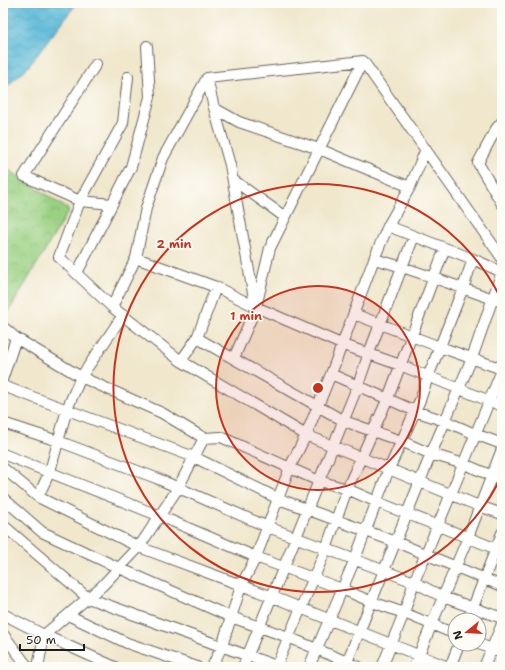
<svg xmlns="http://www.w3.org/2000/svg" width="505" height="670" font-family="'Shantell Sans',sans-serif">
<defs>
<pattern id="park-crowns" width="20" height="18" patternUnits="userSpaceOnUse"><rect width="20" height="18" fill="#99d081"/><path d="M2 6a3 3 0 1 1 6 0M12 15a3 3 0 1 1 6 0" fill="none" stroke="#83b26f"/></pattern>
<pattern id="water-waves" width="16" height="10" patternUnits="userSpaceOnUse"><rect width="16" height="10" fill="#5ab9d8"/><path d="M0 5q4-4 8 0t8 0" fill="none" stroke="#4e9eb9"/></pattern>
</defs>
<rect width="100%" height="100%" fill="#fdfcf7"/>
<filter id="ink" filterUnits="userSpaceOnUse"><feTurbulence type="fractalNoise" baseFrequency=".025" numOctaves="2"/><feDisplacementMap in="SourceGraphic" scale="8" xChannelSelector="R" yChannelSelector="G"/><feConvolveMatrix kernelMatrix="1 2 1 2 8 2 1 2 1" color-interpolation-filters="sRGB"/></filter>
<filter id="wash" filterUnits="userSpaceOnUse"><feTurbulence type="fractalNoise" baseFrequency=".012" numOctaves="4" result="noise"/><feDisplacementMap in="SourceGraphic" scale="16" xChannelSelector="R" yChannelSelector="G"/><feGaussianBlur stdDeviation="0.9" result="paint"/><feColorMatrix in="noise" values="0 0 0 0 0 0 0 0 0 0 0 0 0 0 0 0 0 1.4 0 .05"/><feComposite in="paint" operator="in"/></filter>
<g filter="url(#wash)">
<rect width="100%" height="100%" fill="#f0e7cc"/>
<path fill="url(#park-crowns)" stroke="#5a764e" d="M3,166L69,210L6,316L3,313Z"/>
<path fill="url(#water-waves)" stroke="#3b6a7a" d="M3,3H77L28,67L3,90Z"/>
</g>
<g filter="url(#ink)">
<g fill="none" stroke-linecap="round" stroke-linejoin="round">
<g stroke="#66635a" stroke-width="12">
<path id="street" d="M96,64L24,176L80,201L123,123L128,77
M207,78L363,61L502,258
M207,78L214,108L239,122L319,149L410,187
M214,108L230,165L255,304
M502,122L496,129L478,163L502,204
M233,180L285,217
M112,204L80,201L59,257L112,307L181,361L306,435L479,506L502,514
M388,226L473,259
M136,258L216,287L256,307L341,344L400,365L502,406
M374,259C418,270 459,288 502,302
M77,273L131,167L150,97L147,46
M112,307L136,258L146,208L163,158L207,78
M354,314L440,347L502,369
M3,327L16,338L81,377L162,413L204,438L221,437L319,481L347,489L377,502L502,551
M197,338L216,287
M234,358L256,307L270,248L363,61
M181,361L197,338L344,421L401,441L431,454L464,464L502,480
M331,374L415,411L445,421L475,434L502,444
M3,377L16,338
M3,386L194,457L279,499L396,542L502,586
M3,423L58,441L156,478L268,527L385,571L414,582L443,597L502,618
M3,454L160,516L256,557L342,589L372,602L404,613L455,634
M3,468L38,497L139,547L273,597L448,667
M38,497L50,471L67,409L81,377L123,315
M3,498L42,532L119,568L231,617L288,637L359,667
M3,525L88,598L279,667
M3,614L44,635L115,667
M68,615L127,643L197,667
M468,620L502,533
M3,634L28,667
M479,644L502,653
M38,667L44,635L102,586L139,547L178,488L204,438
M212,667L222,646L241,586L256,557L290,467L306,435L331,374L374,259L388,226L410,187L426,149
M243,667L358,385L369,353L414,236
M276,667L326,549L347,489L388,398L445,248
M309,667L355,559L389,469L420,400L428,377L463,288L473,259L502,272
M345,667L431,454L472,358L502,272
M382,667L404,613L414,582L451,494L502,370
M414,667L468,537L502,449
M450,667L459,644
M484,667L502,624"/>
</g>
<use href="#street" stroke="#fff" stroke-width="10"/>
</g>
</g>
<circle cx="318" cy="388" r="102" fill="#c8321e" fill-opacity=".12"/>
<g fill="none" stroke="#c8321e" stroke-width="2">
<circle cx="318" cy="388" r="102"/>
<path d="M501 477A204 204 0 1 1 501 299"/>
</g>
<circle cx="318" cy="388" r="6" fill="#c8321e" stroke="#fdfcf7" stroke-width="2"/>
<g font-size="12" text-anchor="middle" font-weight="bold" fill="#c8321e" stroke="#fdfcf7" stroke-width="3.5" stroke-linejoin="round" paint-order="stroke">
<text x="174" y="248">2 min</text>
<text x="246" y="320">1 min</text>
</g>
<rect width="505" height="670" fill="none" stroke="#fdfcf7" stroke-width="16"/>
<g transform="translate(467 632) rotate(252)"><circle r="19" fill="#fdfcf7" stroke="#a3a29f"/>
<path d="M0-3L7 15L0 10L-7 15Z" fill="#c8321e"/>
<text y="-6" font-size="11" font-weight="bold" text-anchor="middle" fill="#1c1c1c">N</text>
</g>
<path d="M20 644v6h64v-6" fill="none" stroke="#1c1c1c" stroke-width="2"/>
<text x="26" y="644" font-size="12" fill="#1c1c1c" stroke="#fdfcf7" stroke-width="3" paint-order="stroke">50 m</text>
</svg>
